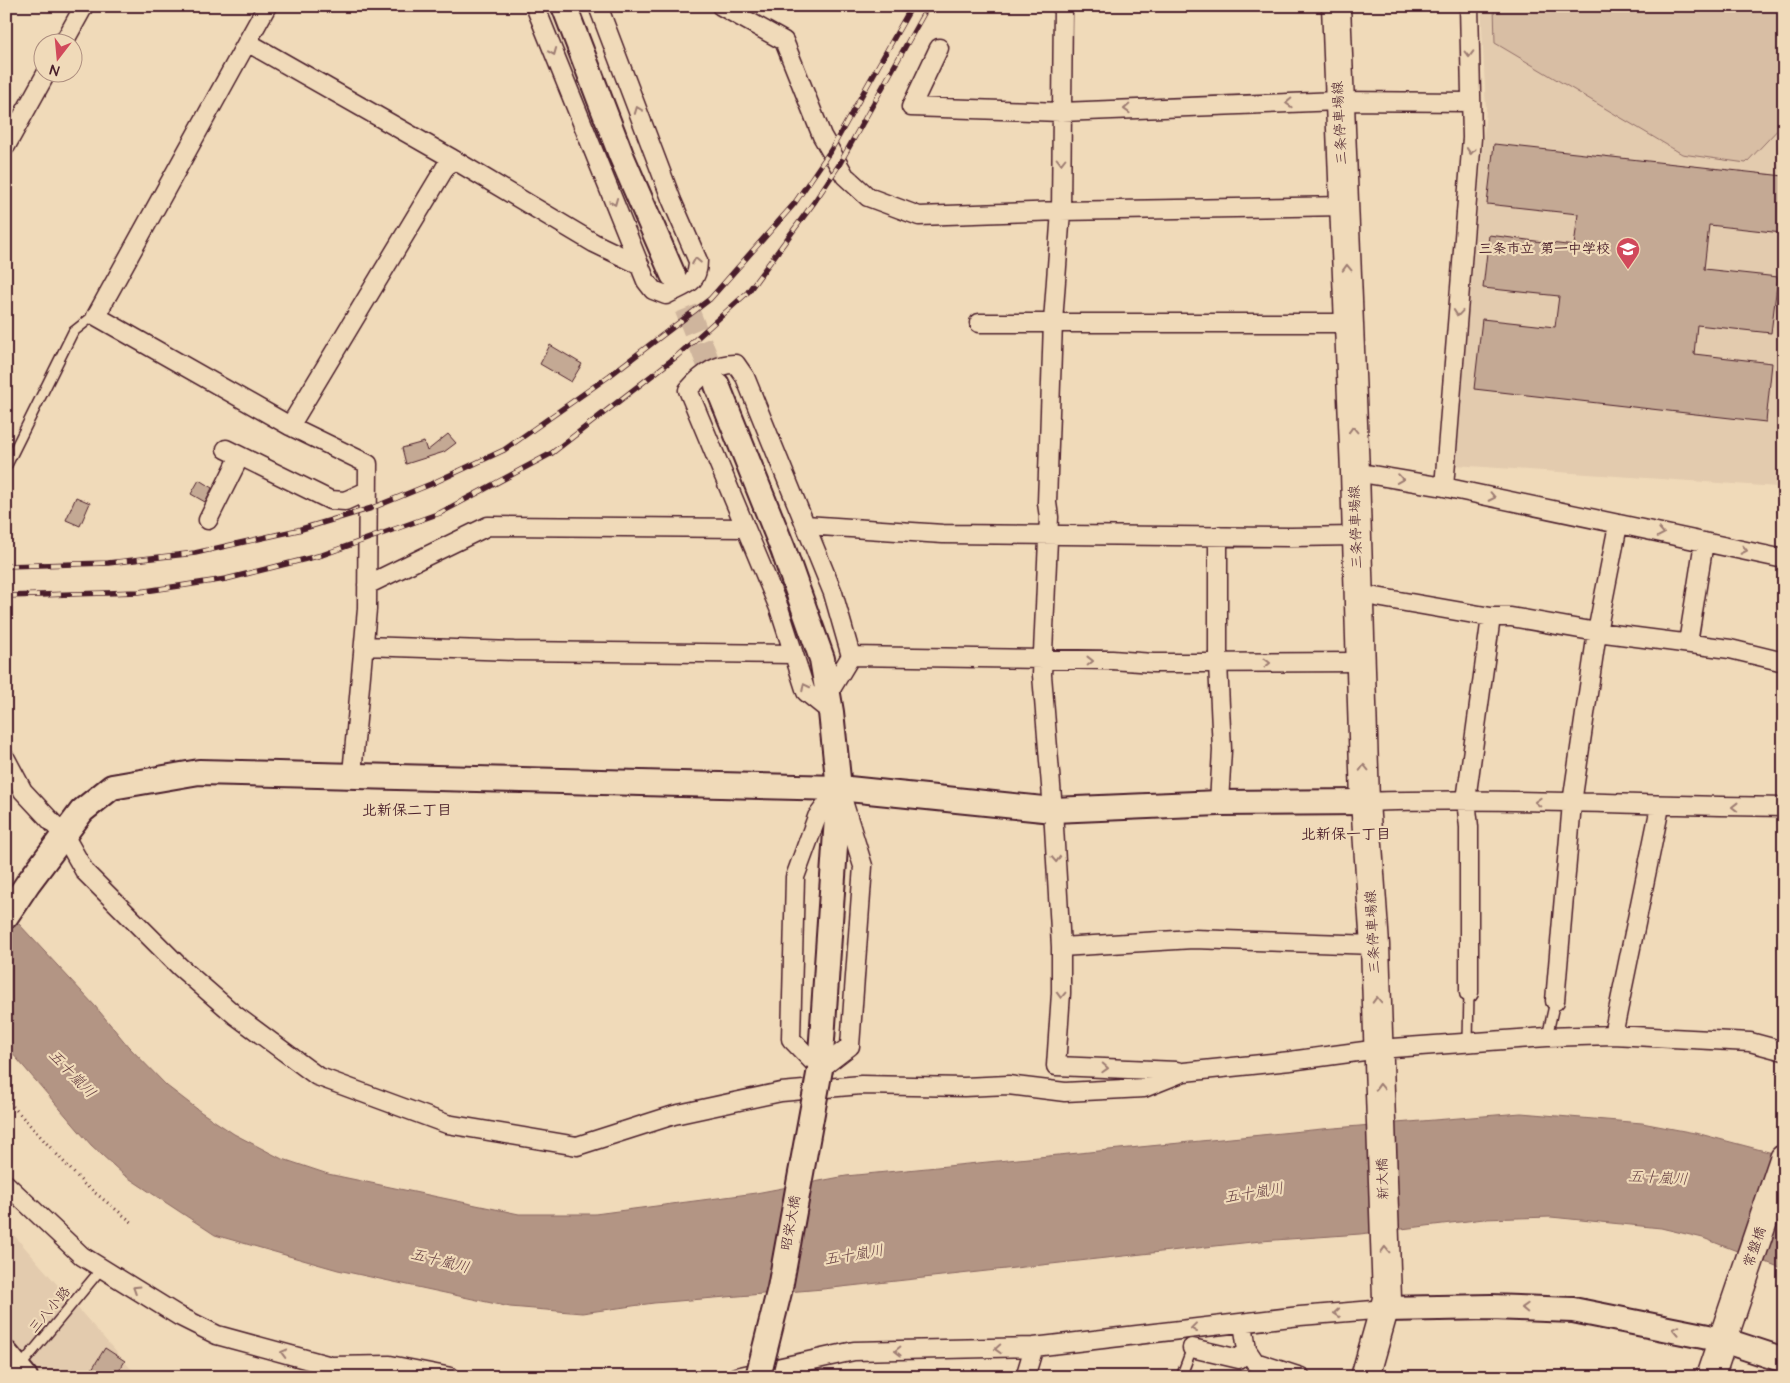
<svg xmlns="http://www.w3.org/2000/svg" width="1790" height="1383" font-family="'Architects Daughter','Klee One',sans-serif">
<rect width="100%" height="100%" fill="#f0dab9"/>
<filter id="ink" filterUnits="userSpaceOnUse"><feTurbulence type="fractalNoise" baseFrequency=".02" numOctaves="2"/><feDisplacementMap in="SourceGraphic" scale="10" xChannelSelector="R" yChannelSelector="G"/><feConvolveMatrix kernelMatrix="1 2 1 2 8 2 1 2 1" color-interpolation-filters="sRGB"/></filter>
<g filter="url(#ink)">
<path fill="#e3cbae" d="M1481,6H1784V431L1778,487L1455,465L1486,110Z
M6,1226L138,1377H6Z"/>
<path fill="#d8bea4" stroke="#916e68" d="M1494,6H1784V123L1746,163L1682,154L1495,43Z"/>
<path fill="#b39584" stroke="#896660" d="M6,910L95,1006L128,1046L167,1086L201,1112L234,1134L280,1158L328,1174L519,1214H595L756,1193L846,1176L1322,1129L1521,1113L1642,1123L1700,1134L1784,1156V1269L1703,1238L1661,1228L1551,1217L1484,1219L1360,1234L1261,1241L823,1289L654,1303L582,1313L510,1307L338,1270L215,1235L124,1175L91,1145L6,1046Z"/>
<path fill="#c4a994" stroke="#4a1f2b" d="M1494,144L1784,176L1782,233L1709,225L1704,269L1778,277L1771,333L1697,325L1694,354L1772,363L1766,422L1474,389L1482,319L1555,327L1559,296L1483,288L1489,235L1574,246L1578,214L1487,204Z
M550,345L582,364L571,382L540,364Z
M448,434L456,443L444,452L406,464L402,448L424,442L427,451Z
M199,480L212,488L205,502L191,494Z
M76,497L90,503L80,526L66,520Z
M105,1348L125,1361L115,1377H87Z"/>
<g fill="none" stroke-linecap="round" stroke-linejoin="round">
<path stroke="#cfb59d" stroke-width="24" stroke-dasharray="24 12" stroke-linecap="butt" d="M673,275L717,385"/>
<g stroke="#4a1f2b" stroke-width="12">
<path id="lane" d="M6,467L73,332L97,313
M1547,1037L1555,1001
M1468,1041L1469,993
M19,1368L102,1268
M1181,1377L1192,1348"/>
</g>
<g stroke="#4a1f2b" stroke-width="21">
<path id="street" d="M267,6L96,316L290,426L368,464L367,609L352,774
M535,6L646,281L653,290L666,295C685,285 698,285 698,261L672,201L598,6
M721,6L784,41L822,136L845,176L868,197L919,216L1061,211L1345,206
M1063,6L1061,211L1053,322L1047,503L1049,517L1042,675L1053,810L1061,947V993L1056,1066L1177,1071
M64,42L84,6
M247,42L451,158L594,243L640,265
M939,48L911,107L1061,112L1338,101L1470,102
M6,146L47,72
M979,323H1349
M290,426L451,158
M226,449L330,500L345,501L367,491
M1355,472L1444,487L1784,559
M1444,487L1472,138L1469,6
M208,520L240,456
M805,525L943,534L1291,537L1356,536
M1218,536V663L1222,750L1219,803
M367,585L488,526L745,528
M1359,594L1491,617H1511L1597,632L1730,649L1784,662
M1688,643L1704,542
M364,646L514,651L792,654
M851,656L1112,660L1153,663L1360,662
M828,694L851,656L833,593L745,377L736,364C717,363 700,376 688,390L779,608L806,692L831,712
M6,759L23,791L64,835L85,872L180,967L235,1015L317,1076L447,1124L577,1146L674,1115L781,1092L861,1085L964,1087L1008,1085L1065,1092L1144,1088L1184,1072L1290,1061L1379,1049L1547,1037L1613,1035L1750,1042L1784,1051
M839,788L863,866L850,1046L820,1069L791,1039L795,877L817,817Z
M1365,802C1505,797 1644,806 1784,807
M1061,947L1193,939L1375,945
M1469,993V827L1466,800L1491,617
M1555,1001L1572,803L1597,632L1618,525
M1613,1035L1660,807
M6,1184L82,1256L179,1316L217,1335L331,1366L390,1365L451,1377
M1243,1323L1247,1350L1255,1362L1301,1377
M1192,1348L1239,1359L1247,1350
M736,1377L854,1351L1034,1347L1300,1316L1386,1309
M1025,1377L1034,1347"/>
</g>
<g stroke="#4a1f2b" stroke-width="28">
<path id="secondary" d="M564,6L621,155L673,275
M717,385L783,549L822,659L831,712L839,788L820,1069
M6,916L28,883L82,811L112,787L199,772L839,788L1053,810L1219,803L1365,802
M1386,1309L1491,1307L1573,1310L1723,1340L1784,1360
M6,1354L25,1377"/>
</g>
<g stroke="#4a1f2b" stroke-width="31">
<path id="primary" d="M1336,6L1355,472L1365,802L1375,945L1387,1299L1365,1377
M1710,1377L1784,1159"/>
</g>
<path stroke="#4a1f2b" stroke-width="3" stroke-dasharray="1 4" stroke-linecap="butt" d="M6,1099L84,1184L133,1223"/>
<use href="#lane" stroke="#f0dab9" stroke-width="9"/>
<use href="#street" stroke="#f0dab9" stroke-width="18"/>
<use href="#secondary" stroke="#f0dab9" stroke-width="24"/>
<use href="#primary" stroke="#f0dab9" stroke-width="28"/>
<g stroke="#4a1f2b" stroke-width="5.5">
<path id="rail" d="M6,566L108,563L195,553L298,530L372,508L431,484L504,450L609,376L710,299L794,204L831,150L912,6
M6,596L139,592L226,579L322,555L440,513L552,453L677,356L748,292L815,201L839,165L928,6"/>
</g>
<use href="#rail" stroke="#f0dab9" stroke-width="4" stroke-dasharray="11" stroke-linecap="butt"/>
<g stroke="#4a1f2b" stroke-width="28" stroke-linecap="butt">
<path id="secondary-bridge" d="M758,1377L780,1288L820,1069"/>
</g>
<use href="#secondary-bridge" stroke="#f0dab9" stroke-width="24"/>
</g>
<defs><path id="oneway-chevron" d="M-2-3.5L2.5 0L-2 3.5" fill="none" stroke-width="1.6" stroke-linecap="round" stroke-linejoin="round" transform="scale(1.25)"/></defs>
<g stroke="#9d7c72">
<use href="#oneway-chevron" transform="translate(553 52) rotate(68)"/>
<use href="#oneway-chevron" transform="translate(1469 54) rotate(89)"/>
<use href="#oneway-chevron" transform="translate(1289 103) rotate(178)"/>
<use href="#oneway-chevron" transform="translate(1127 109) rotate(178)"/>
<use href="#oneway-chevron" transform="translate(638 110) rotate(-111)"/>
<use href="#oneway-chevron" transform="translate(1471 151) rotate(95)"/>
<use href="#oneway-chevron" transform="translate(1061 161) rotate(90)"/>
<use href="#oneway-chevron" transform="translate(614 202) rotate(68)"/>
<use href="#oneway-chevron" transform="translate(696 261) rotate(-101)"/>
<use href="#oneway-chevron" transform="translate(1347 268) rotate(-92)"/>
<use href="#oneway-chevron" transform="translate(1458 313) rotate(95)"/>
<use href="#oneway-chevron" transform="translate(1353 430) rotate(-92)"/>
<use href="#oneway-chevron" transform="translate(1400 479) rotate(9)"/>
<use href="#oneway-chevron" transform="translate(1492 497) rotate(12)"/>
<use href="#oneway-chevron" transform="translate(1661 533) rotate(11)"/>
<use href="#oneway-chevron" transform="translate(1744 550) rotate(12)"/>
<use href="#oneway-chevron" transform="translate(1090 661) rotate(-1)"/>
<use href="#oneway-chevron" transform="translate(1267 663)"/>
<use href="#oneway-chevron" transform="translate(805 687) rotate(-117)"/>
<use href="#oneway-chevron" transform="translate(1364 768) rotate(-92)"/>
<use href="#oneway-chevron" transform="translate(1538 802) rotate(-178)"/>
<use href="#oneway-chevron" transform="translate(1735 807) rotate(-180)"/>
<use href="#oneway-chevron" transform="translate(1056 859) rotate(87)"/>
<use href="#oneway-chevron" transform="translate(1061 995) rotate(92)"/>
<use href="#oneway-chevron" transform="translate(1377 1000) rotate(-92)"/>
<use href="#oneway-chevron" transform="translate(1105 1068) rotate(3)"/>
<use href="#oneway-chevron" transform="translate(1380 1087) rotate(-92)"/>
<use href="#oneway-chevron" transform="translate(1385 1250) rotate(-92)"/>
<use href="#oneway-chevron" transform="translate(136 1289) rotate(-148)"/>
<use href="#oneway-chevron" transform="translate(1525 1308) rotate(-178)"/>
<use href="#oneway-chevron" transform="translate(1337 1313) rotate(175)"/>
<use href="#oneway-chevron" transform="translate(1194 1328) rotate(173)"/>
<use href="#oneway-chevron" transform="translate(1676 1330) rotate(-169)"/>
<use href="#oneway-chevron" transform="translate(998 1349) rotate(177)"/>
<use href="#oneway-chevron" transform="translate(898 1351) rotate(179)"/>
<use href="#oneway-chevron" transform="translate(284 1353) rotate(-165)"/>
</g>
</g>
<defs>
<g id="school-pin" transform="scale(1.25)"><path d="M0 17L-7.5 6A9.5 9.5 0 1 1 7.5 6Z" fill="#d1495b" stroke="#f0dab9"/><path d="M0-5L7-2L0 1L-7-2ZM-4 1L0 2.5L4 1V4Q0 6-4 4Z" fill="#fff"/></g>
</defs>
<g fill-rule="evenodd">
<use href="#school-pin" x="1628" y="249"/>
</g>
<g text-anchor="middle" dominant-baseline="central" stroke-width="4.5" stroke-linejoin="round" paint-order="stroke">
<g font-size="14" fill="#4a1f2b" stroke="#f0dab9">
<text transform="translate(1340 123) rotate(-93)">三条停車場線</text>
<text transform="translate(1356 527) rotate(-92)">三条停車場線</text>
<text transform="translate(1373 932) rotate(-93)">三条停車場線</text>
<text transform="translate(1383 1179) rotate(-92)">新大橋</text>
<text transform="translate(791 1223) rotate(-80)">昭栄大橋</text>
<text transform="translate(1755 1247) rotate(-71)">常盤橋</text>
<text transform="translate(50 1310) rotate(-50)">三八小路</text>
</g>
<g font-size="14" font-weight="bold" fill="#4a1f2b" stroke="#f0dab9" text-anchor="end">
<text x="1610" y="249">三条市立 第一中学校</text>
</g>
<g font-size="15" font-weight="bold" fill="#4a1f2b" stroke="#f0dab9">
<text x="407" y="810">北新保二丁目</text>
<text x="1346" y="834">北新保一丁目</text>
</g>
<g font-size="15" font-style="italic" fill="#643c41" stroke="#f0dab9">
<text transform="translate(72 1074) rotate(46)">五十嵐川</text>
<text transform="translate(1658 1178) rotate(3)">五十嵐川</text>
<text transform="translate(1254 1193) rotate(-9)">五十嵐川</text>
<text transform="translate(854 1255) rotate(-9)">五十嵐川</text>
<text transform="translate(440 1261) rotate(14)">五十嵐川</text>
</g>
</g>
<rect width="1790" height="1383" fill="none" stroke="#f0dab9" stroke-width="25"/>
<rect x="12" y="12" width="1765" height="1358" fill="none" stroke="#4a1f2b" stroke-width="2" filter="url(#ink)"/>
<g transform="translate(58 58) rotate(196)"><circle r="24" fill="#f0dab9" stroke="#ae8f80"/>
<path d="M0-4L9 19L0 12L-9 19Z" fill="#d1495b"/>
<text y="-8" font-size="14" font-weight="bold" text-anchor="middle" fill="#4a1f2b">N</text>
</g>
</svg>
